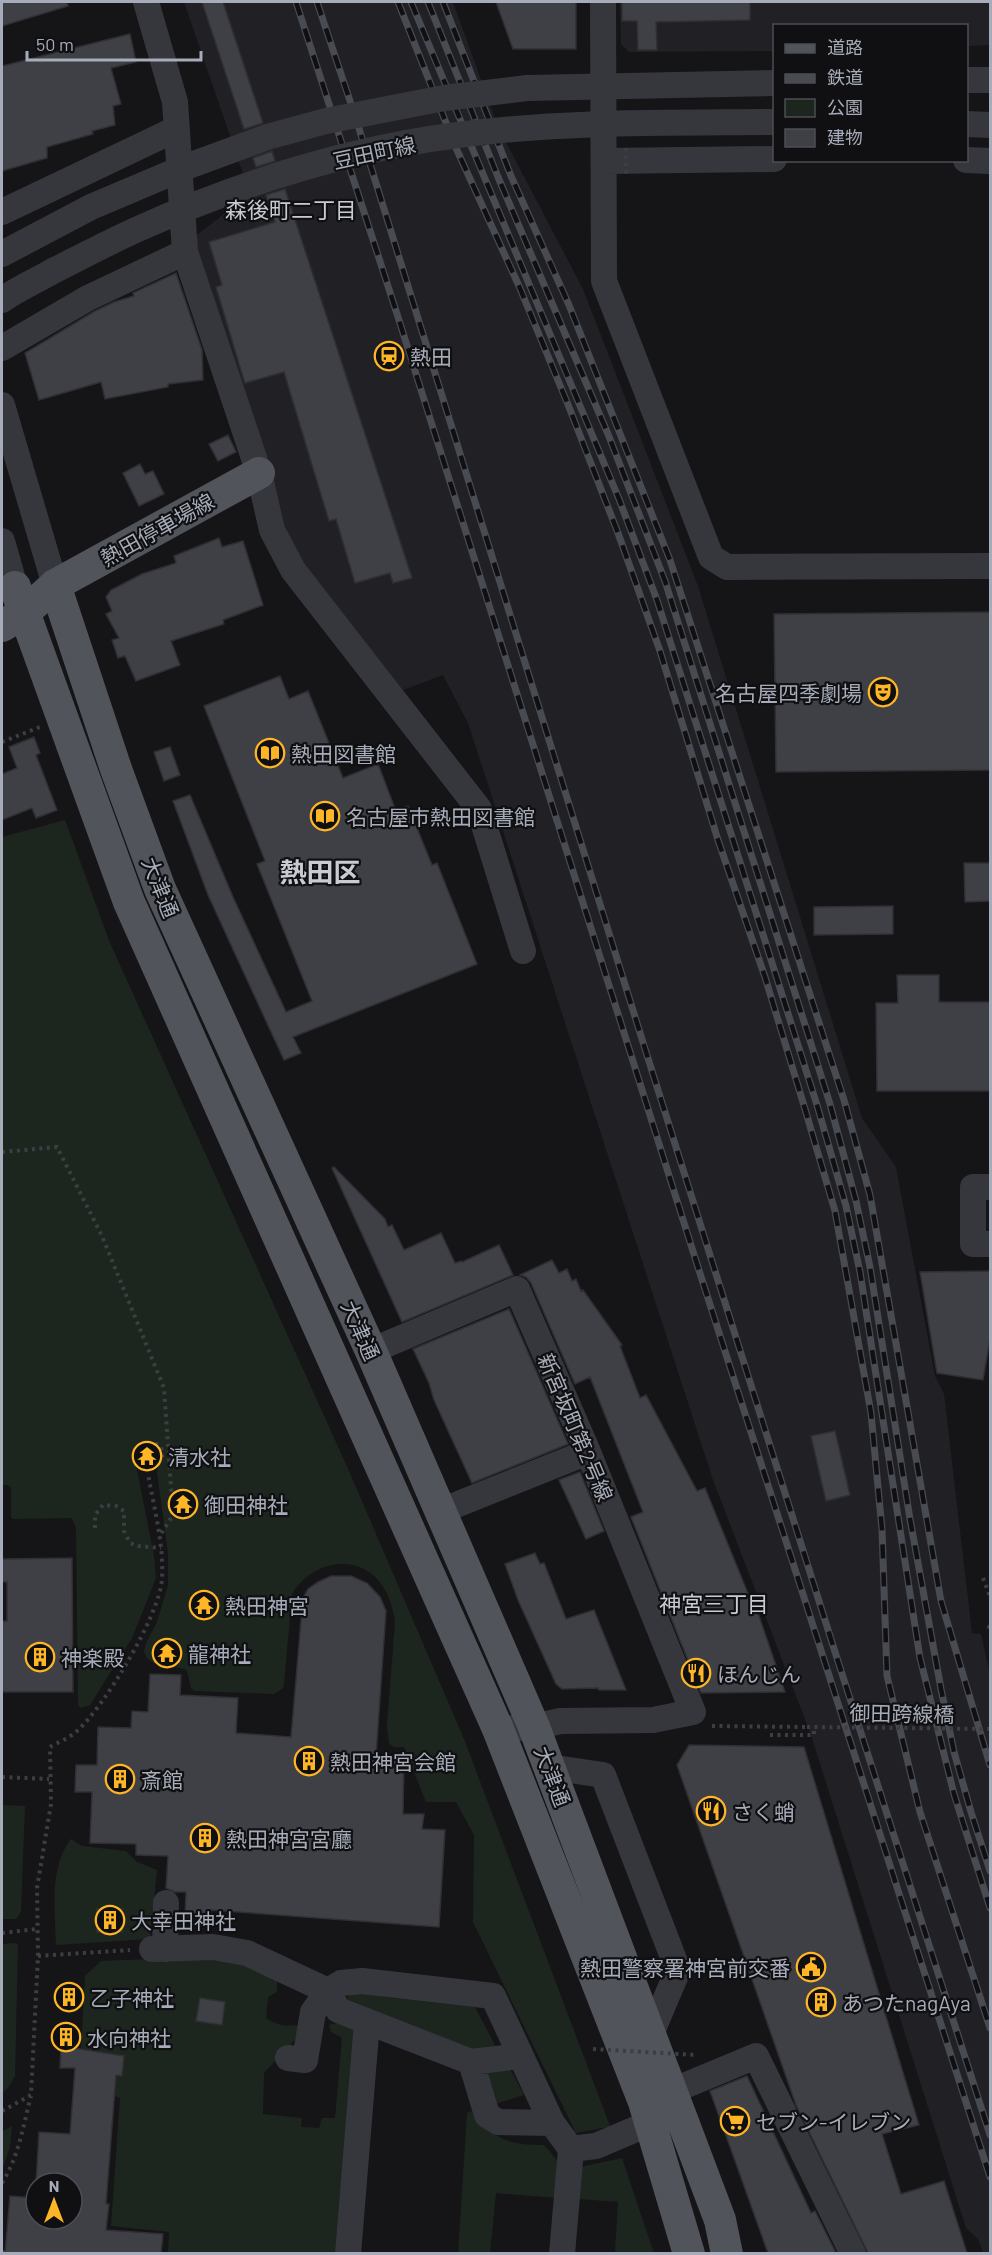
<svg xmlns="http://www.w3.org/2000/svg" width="992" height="2255" font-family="Barlow,'Noto Sans JP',sans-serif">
<rect width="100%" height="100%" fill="#151517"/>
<path fill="#212125" d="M184,2H453L498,127L583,289L698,586L862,1118L896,1167L935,1376L944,1394L972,1633L981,1634L990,1675V2253H983L978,2239L966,2228L811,1735L713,1480L468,723L443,675L403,690L291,547L193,238L250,194Z
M620,2H990V45L967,46L966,26H774V51L629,52L621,44Z"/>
<path fill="#1d261e" d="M65,820L110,943L349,1471L464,1739L610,2126L608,2127L576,2133L473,1922L474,1835L456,1802H426L404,1747H394L389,1744L387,1726C389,1700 391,1674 393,1648C393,1638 396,1626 394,1616C389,1588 372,1563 341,1564C320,1565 303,1576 292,1594L284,1685L282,1689L274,1694L194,1691C187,1685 191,1677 186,1670C171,1663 151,1671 144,1652L146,1643L157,1622L168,1585V1553L157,1472L160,1458V1448L150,1442L139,1443L134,1447V1455L154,1556L156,1578L132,1638L90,1705L81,1708L78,1705L76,1528L72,1518L13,1519L11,1517V1488L8,1485H2V837Z
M2,1805L25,1806L21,1912L16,1919H2Z
M71,1839L82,1846L126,1851L137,1862L157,1870L150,1939L56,1945C55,1911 49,1867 71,1839Z
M16,1943L18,1944L15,2076L8,2088L2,2093V1944Z
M153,1959C191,1959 245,1955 277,1980V1992L268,1997L266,2018C285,2030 288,2023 307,2027L264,2073L263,2114L302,2118L301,2127L319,2128L322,2118H335L342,2038L331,2032L329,2025L344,2021L358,2033L341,2253H168L169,2232L111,2226L120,2098L89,2086L81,2051L85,1976L101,1961Z
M368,1993L384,1997L475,2007L497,2049L475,2054L352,2006L347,2000L348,1994Z
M483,2069H510L524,2095L495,2104Z
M471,2111C495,2139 507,2145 544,2145L560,2164L558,2198L496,2193L490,2253L458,2254L467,2113Z
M12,2126L10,2147L2,2171V2132Z
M622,2158L654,2253H615L618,2202L579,2199L580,2167Z"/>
<path fill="#3f4045" stroke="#2f2f34" stroke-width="1.5" d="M2,2H67L68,6L2,26Z
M202,2H223L263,123L244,129Z
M496,2H576V49H513Z
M622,2H750V20L656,22L657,50H638L637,21H622Z
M130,34L136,62L111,68L121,104L113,106L115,125L92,131L93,134L47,147V158L2,171V66Z
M272,151L275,161L256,167L253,158Z
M285,189L412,578L393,583L390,573L355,583L336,519L329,521L284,372L245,383L243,377L216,287L222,285L209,242L275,222L266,195Z
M176,273L202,350L203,380L168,384V387L105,399L101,382L39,400L25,353L95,311L114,302L134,296L133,293Z
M228,435L236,452L218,461L209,444Z
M140,464L145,474L153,471L164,494L139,506L123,473Z
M219,538L222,547L243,541L263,605L223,620L224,624L171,641L180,665L136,681L125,656L118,658L112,640L119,638L106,614L112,611L106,597L111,590L142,574L176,563L174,556Z
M990,612V770L776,772L774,614Z
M280,676L289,699L308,691L343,778L378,764L396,811L408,806L432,865L437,863L477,964L293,1037L301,1053L284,1060L208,895L173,801L190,795L233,897L286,1012L312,1001L257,864L265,861L204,706Z
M34,737L40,753L36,755L57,810L36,818L32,808L2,820V774L17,768L9,747Z
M170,747L180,775L164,781L154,752Z
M964,863H990V901L965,902Z
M893,906V934L814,935V907Z
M897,975H939V1002H990V1091H877L876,1003H898Z
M334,1167L385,1219L388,1227L392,1225L404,1250L441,1233L455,1263L461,1261L462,1262L499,1245L513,1275L402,1322L332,1168Z
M552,1260L559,1273L567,1269L572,1281L576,1279L581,1291L583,1290L622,1345L620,1346L640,1398L646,1395L697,1491L705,1488L756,1613H758L785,1692L701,1693L631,1517L643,1512L590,1377L575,1384L531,1283L526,1277L520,1275Z
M990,1271V1339L983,1380L937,1373L920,1272Z
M509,1309L568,1444L472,1483L434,1400L429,1383L413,1349Z
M835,1431L850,1495L826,1501L811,1436Z
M580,1472L604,1531L586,1539L559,1480Z
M535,1553L540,1564L544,1563L566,1619L594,1610L626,1690H599L598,1688L562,1689L556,1684L518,1600L505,1564Z
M72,1558L73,1692H2V1621H7V1582H2V1559Z
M331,1576H351L367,1583L380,1597L386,1611L376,1756L404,1757L403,1814H424L422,1829L445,1830L439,1927L211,1910L210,1918L185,1917L186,1892H175L166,1888L168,1856L136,1855V1844L90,1843L92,1792H75L76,1765H97L98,1727L131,1728L132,1711L148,1712L150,1674L181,1675L180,1695L238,1698L236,1733L291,1737L303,1598L308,1589L318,1582Z
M689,1745L804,1747L919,2125L882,2134L901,2194L944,2181L967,2253H868L796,2105L677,1765Z
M97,1909H122V1932H97Z
M200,1998L225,2002L222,2025L196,2021Z
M61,2046L124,2056L122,2076L116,2075L106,2204H109L106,2230L163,2234L161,2253H5L10,2196L36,2198V2219H72V2183H36L39,2132L70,2134L75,2068H60Z
M747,2076L811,2213L815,2211L836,2253H768L710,2091Z"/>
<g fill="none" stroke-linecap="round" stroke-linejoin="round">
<path stroke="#3c3e44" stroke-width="4" stroke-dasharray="3 4.5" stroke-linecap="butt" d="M2,742L40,727
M2,1152L57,1147L102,1236L164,1388L173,1515L159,1537
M148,1444H159L161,1446L163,1462
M95,1528V1515L103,1505L116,1506L124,1511V1531L130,1543L138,1546L161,1548
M983,1578L990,1597
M990,1626L989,1627L990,1632
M712,1726L807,1727
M770,1735H814V1727
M2,1777L49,1779
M2,1933L37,1929
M38,1956L130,1950
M2,2111L31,2095L38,1956L37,1888L51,1804L50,1747C58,1742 70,1738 77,1731C104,1707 160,1615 162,1579C164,1544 154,1508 148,1474
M2,2183C19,2156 23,2126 31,2096
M2,2252L5,2253"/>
<path stroke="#36373d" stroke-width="26" d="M146,2L175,102L185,252L259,473L272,530L293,570L479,809L523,951
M603,2L604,281L711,557L727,567L990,566
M966,80H990
M966,124L990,125
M966,160L990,161
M605,161L774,159
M2,212L176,129
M2,348L88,298L185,252
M2,405L55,585
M2,541L15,587
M990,1187H973V1244H990
M371,1351L517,1289L588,1452L693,1712L653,1720L560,1721L534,1727L498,1729
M441,1511L588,1452
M549,1767L603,1775L678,1970L650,2036
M152,1949L213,1947L247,1953L328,1991L341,1983L362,1981L493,1996L552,2123L571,2149L596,2146L650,2123
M165,1949L166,1903
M288,2058L305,2060L313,2012L328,1991L338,2010L471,2062L520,2056
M471,2062L487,2115L498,2122L552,2123
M655,2098L756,2056L853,2254
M348,2254L367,2022
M562,2254L571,2149"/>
<path stroke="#52545c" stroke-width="32" d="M55,585L116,769L160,889L371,1351L534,1727L720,2220L727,2254
M15,587L129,902L498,1729L644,2102L689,2254
M2,626L24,613L55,585L259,473"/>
<g stroke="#494b52" stroke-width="7">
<path id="rail" d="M296,2L398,317L697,1264L990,2177
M317,2L357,122L641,1036L836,1655L990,2135
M398,2L456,148L519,286L569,407L618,533L660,651L718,840L765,977L805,1109L835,1211L871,1413L882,1529L887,1676L920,1812L990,2028
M411,2L619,499L657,600L817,1105L846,1206L860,1272L920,1658L954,1794L990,1908
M428,2L498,177L608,434L665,581L830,1104L856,1201L870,1267L910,1519L941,1689L954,1752L971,1812L990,1871
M443,2L511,176L569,305L670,560L844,1100L870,1195L941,1601L990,1765"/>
</g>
<use href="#rail" stroke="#101012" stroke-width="4.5" stroke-dasharray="14" stroke-linecap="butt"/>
<path stroke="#3c3e44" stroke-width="4" stroke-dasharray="3 4.5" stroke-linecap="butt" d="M626,148V174
M807,1727L990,1729
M593,2049L696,2055"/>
<path stroke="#36373d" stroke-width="26" d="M2,254L91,207L183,168L267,137L326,121L444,98L527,88L774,83
M2,300C17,289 36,281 53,271C81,257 109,242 138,229C238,184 349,149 458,135C563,121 669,123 774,122"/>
</g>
<defs>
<g id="station-ring" transform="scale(1.5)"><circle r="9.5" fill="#101012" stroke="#ffb626" stroke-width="1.5"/><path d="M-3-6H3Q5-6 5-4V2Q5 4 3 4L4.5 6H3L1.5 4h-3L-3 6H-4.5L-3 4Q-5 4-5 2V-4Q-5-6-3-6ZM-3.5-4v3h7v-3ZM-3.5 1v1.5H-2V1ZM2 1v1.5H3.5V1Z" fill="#ffb626"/></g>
<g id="theatre-ring" transform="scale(1.5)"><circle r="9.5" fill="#101012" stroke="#ffb626" stroke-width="1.5"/><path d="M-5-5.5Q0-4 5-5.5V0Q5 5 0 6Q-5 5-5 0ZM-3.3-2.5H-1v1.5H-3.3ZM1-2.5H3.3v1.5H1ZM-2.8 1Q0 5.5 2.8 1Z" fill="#ffb626"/></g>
<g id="library-ring" transform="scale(1.5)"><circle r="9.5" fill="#101012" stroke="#ffb626" stroke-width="1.5"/><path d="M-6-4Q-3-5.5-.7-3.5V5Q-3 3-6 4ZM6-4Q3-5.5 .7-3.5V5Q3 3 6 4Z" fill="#ffb626"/></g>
<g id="temple-ring" transform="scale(1.5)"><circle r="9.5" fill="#101012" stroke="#ffb626" stroke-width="1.5"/><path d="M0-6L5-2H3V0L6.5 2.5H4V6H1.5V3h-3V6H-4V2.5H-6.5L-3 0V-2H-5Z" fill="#ffb626"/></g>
<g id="building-ring" transform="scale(1.5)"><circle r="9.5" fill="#101012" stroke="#ffb626" stroke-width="1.5"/><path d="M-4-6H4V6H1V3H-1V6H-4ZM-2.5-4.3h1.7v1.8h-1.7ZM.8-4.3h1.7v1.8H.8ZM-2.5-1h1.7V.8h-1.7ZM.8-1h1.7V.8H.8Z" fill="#ffb626"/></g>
<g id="restaurant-ring" transform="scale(1.5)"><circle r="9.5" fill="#101012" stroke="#ffb626" stroke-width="1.5"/><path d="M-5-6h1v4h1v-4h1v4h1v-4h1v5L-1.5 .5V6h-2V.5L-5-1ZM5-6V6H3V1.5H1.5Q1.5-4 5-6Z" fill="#ffb626"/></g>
<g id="civic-ring" transform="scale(1.5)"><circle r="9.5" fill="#101012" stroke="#ffb626" stroke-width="1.5"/><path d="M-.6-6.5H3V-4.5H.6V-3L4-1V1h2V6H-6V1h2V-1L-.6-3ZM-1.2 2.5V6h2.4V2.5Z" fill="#ffb626"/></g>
<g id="supermarket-ring" transform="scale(1.5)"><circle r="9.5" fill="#101012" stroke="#ffb626" stroke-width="1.5"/><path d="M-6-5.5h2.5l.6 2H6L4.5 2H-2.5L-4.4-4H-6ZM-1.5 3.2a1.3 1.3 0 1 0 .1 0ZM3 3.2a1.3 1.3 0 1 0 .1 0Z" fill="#ffb626"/></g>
</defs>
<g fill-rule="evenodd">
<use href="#station-ring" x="389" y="356"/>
<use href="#theatre-ring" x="883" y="692"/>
<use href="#library-ring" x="270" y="753"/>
<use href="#library-ring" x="325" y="816"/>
<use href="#temple-ring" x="147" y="1456"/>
<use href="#temple-ring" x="183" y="1504"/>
<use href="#temple-ring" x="204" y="1605"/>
<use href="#temple-ring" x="167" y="1653"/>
<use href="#building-ring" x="40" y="1657"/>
<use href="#restaurant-ring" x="696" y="1673"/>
<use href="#building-ring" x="309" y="1761"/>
<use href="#building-ring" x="120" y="1779"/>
<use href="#restaurant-ring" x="711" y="1811"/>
<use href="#building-ring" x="205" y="1838"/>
<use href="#building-ring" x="110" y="1920"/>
<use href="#civic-ring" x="811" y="1967"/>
<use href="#building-ring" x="69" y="1997"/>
<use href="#building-ring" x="821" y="2002"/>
<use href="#building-ring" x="66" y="2037"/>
<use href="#supermarket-ring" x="735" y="2121"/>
</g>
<g text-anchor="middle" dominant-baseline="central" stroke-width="4.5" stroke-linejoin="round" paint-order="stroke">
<g font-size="21" fill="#a6acb9" stroke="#101012">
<text transform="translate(374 152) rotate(-12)">豆田町線</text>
<text transform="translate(157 529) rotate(-29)">熱田停車場線</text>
<text transform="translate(161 887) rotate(68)">大津通</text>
<text transform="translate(361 1330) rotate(66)">大津通</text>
<text transform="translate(576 1427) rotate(67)">新宮坂町第2号線</text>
<text transform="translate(902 1713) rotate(1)">御田跨線橋</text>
<text transform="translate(553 1776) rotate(69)">大津通</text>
</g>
<g font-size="21" fill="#a6acb9" stroke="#101012" text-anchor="start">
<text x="410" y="356">熱田</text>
<text x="862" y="692" text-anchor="end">名古屋四季劇場</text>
<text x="291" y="753">熱田図書館</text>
<text x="346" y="816">名古屋市熱田図書館</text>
<text x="168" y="1456">清水社</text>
<text x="204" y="1504">御田神社</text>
<text x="225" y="1605">熱田神宮</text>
<text x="188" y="1653">龍神社</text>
<text x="61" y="1657">神楽殿</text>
<text x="717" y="1673">ほんじん</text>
<text x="330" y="1761">熱田神宮会館</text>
<text x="141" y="1779">斎館</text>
<text x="732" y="1811">さく蛸</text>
<text x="226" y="1838">熱田神宮宮廳</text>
<text x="131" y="1920">大幸田神社</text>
<text x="790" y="1967" text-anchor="end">熱田警察署神宮前交番</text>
<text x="90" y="1997">乙子神社</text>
<text x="842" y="2002">あつたnagAya</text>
<text x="87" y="2037">水向神社</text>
<text x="756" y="2121">セブン-イレブン</text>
</g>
<g font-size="22" fill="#c8cbd4" stroke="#101012">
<text x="291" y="209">森後町二丁目</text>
<text x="714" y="1603">神宮三丁目</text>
</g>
<g font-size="27" font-weight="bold" fill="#c8cbd4" stroke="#101012">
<text x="320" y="871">熱田区</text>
</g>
</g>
<rect width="992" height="2255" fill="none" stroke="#a6acb9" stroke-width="6"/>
<rect x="773" y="24" width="195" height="138" fill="#101012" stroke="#4c4e55" stroke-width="1.5"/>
<rect x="785" y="44" width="30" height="9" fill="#52545c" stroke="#4c4e55" stroke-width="1.5"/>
<text x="827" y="54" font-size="18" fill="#a6acb9">道路</text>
<rect x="785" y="74" width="30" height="9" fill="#494b52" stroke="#4c4e55" stroke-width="1.5"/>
<text x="827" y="84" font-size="18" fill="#a6acb9">鉄道</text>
<rect x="785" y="99" width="30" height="18" fill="#1d261e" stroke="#4c4e55" stroke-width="1.5"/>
<text x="827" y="114" font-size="18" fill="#a6acb9">公園</text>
<rect x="785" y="129" width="30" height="18" fill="#3f4045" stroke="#4c4e55" stroke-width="1.5"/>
<text x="827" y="144" font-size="18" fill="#a6acb9">建物</text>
<g transform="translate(54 2201)"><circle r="28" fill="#101012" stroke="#4c4e55" stroke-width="1.5"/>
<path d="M0-4.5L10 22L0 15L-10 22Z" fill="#ffb626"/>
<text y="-9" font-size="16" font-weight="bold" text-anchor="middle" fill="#a6acb9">N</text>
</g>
<path d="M27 51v9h174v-9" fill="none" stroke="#a6acb9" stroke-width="3"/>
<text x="36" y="51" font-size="18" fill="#a6acb9" stroke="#101012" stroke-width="4.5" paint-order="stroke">50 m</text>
</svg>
